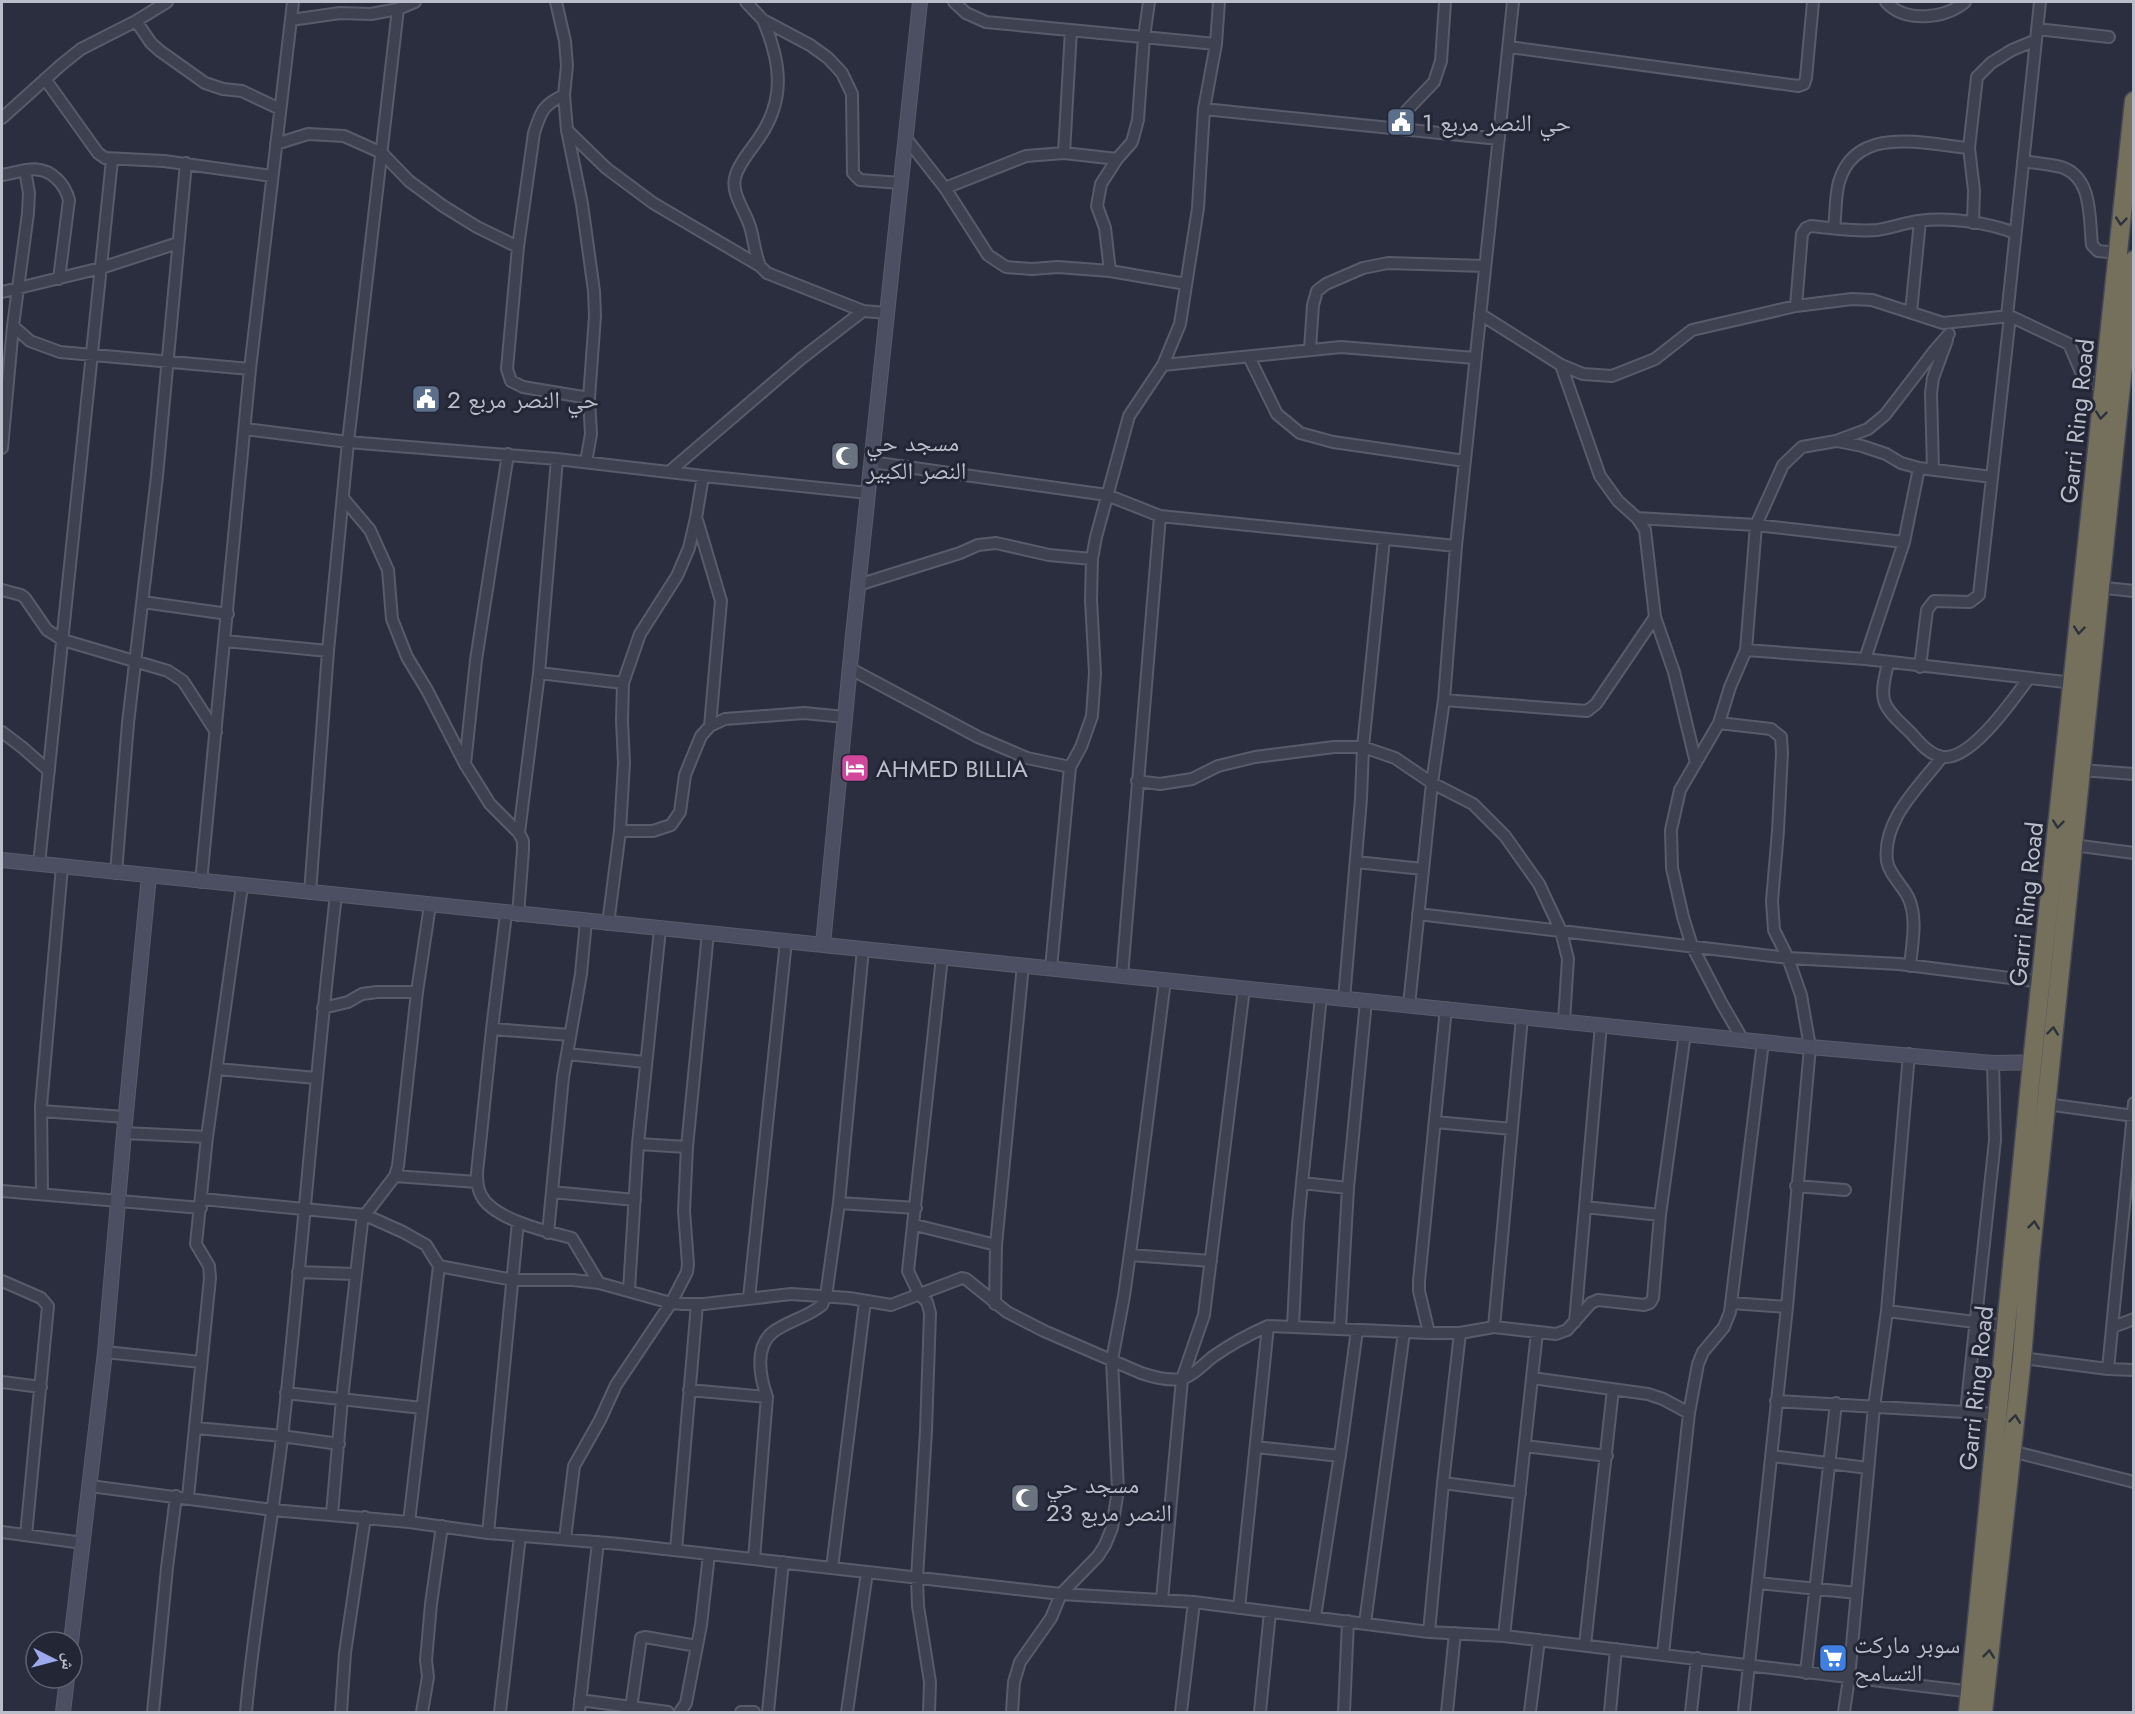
<svg xmlns="http://www.w3.org/2000/svg" width="2135" height="1714" font-family="Jost,'Noto Naskh Arabic',sans-serif">
<rect width="100%" height="100%" fill="#2a2e3f"/>
<g fill="none" stroke-linecap="round" stroke-linejoin="round">
<g stroke="#585c6a" stroke-width="14">
<path id="street" d="M556,2L565,41L567,66L564,95L567,130L582,204L594,291L595,316L589,398L591,434L586,462
M746,2L763,20L810,45L828,58L842,73L852,94L853,173L860,180L901,183
M954,2L966,13L986,22L1216,44
M1886,2C1905,23 1944,19 1965,2
M291,20L340,13L371,14L398,9L415,2
M136,21L151,43L160,51L205,83L223,89L242,91L280,109
M2037,29L2109,37
M1509,47L1798,86L1804,84L1806,78L1813,2
M45,79L98,153L105,158L164,161L272,176
M564,95C543,105 541,111 534,133L518,247L507,369L511,381L523,387L589,398
M1204,109L1499,139
M2,118L61,65L81,49L136,21L167,2
M1390,128L1434,82L1441,61L1445,2
M567,130L606,168L653,203L760,266L767,273L863,311L887,313
M905,137L945,188L988,255L1006,267L1032,269L1058,267L1110,271L1186,284
M276,144L308,134L344,136L382,153L409,181L443,206L477,227L518,247
M1064,153L1071,30
M2023,161C2036,163 2049,164 2061,167C2093,177 2089,218 2092,245L2098,251L2118,253
M2,175C22,172 40,162 57,179C63,185 67,192 69,200L59,279
M945,188L1026,156L1064,153L1117,159
M1973,223L1974,190L1969,148L1977,77L1991,63L2012,50L2036,40
M1834,228C1836,213 1835,196 1839,182C1856,124 1924,144 1969,148
M760,266C755,254 754,242 751,230C747,213 731,195 735,178C738,164 751,150 759,138C786,99 781,62 763,20
M1110,271L1105,228L1097,206L1101,184L1117,159L1132,142L1138,120L1144,37L1149,2
M2,292L101,268L178,243
M1796,306L1802,234L1806,228L1811,226C1833,228 1855,232 1877,230C1891,228 1904,223 1918,221C1950,217 1986,222 2015,233
M1911,312L1920,221
M1480,314L1561,365L1583,374L1612,376L1655,359L1692,330L1796,306L1852,299L1872,300L1943,323L2010,316L2069,344L2084,379L2087,382L2105,385
M2007,316L2040,2
M13,326L30,341L60,352L250,369
M1310,349L1313,305L1317,291L1326,284L1363,268L1388,263L1485,266
M1249,357L1277,414L1300,433L1333,442L1465,461
M1163,365L1341,347L1475,358
M1561,365L1600,476L1618,501L1637,518L1645,530L1655,617L1674,672L1696,763
M245,429L348,442L557,459L703,476L868,493
M1837,441L1862,446L1886,454L1901,463L1919,468L1992,477
M2,448L13,326L28,213L29,193L25,170
M871,462L1107,495L1160,516L1456,546
M1933,470L1931,393L1933,378L1947,340
M669,472L802,358L863,311
M343,498L370,530L388,570L392,619L407,657L427,690L465,764L490,804L519,833
M1637,518L1756,525L1904,542
M697,520L721,601L710,726
M858,585L960,553L978,545L996,543L1049,555L1092,559
M2096,587L2134,591
M2,590L21,595L25,598L47,630L63,640L168,671L183,681L216,732
M143,602L228,614
M225,641L328,651
M1746,650L1865,659L2074,683
M1865,659L1904,542L1919,468
M1888,663C1886,673 1881,689 1884,700C1887,712 1901,723 1910,732C1919,742 1929,755 1943,757C1972,760 2013,699 2029,678
M1920,667L1927,610L1934,601L1970,602L1979,595L2010,316
M849,668L978,737L1027,758L1070,767
M539,673L623,683
M1444,700L1587,711L1596,704L1655,617
M1719,723L1771,729L1781,737L1782,753L1778,831L1772,901L1774,930L1788,958L1801,995L1810,1047L1787,1307L1744,1712
M2,732L23,748L49,771
M465,764L476,660L508,454
M2081,770L2134,774
M1137,781L1160,784L1192,779L1218,766L1255,757L1334,747H1363L1395,758L1432,783L1473,804L1505,836L1539,884L1561,931L1568,959L1564,1021
M620,831H653L671,825L680,812L685,775L701,736L710,726L725,719L804,713L845,717
M2073,845L2134,853
M1356,862L1423,869
M39,864L112,160
M116,873L128,723L157,476L186,163
M201,882L250,369L293,2
M310,893L328,651L348,442L398,9
M506,914L492,1029L477,1173C477,1180 477,1188 481,1195C492,1219 548,1232 572,1238L599,1283
M1418,914L1788,958L1899,964L2042,982
M518,915L523,850V841L519,833L539,673L557,459
M608,924L620,831L624,763L622,721L623,683L640,634L677,576L689,548L696,518L703,476
M660,929L638,1144L687,1147
M863,949L839,1203L916,1208
M1910,966C1912,944 1918,917 1908,897C1902,885 1889,874 1887,861C1882,820 1919,787 1942,757
M1051,968L1070,767L1081,747L1092,716L1095,673L1091,600L1092,559L1096,537L1129,416L1163,365L1180,324L1198,208L1204,109L1216,44L1219,2
M1122,976L1160,516
M1321,996L1302,1183L1348,1188
M1344,999L1361,799L1363,747L1384,539
M1409,1005L1432,783L1444,700L1456,546L1513,2
M323,1008L348,1002L362,994L377,992H417
M492,1029L570,1035
M1743,1040L1722,1004L1692,946L1683,917L1672,868L1671,830L1680,790L1719,723L1730,687L1746,650L1756,525L1783,465L1802,447L1836,441L1868,429L1885,415L1935,350L1949,334
M567,1054L645,1062
M217,1069L316,1078
M2046,1104L2134,1116
M41,1111L125,1117
M1435,1122L1512,1129
M124,1133L207,1137L242,886
M395,1176L477,1182
M1796,1186L1845,1190
M2,1191L201,1208
M552,1192L635,1200
M42,1194L41,1106L62,867
M202,1199L365,1215L403,1232L426,1245L439,1266L513,1280H573L599,1283L671,1303L683,1304H704L791,1294L849,1298L891,1305L962,1278L966,1279L1007,1312L1044,1331L1141,1373C1153,1377 1172,1382 1184,1378C1195,1375 1204,1363 1214,1356C1231,1344 1250,1334 1268,1326L1429,1333H1460L1494,1327L1556,1334L1567,1330L1591,1303L1598,1300L1644,1305L1650,1303L1653,1298L1660,1215L1685,1033
M1585,1207L1660,1215
M915,1225L996,1245
M548,1233L563,1077L581,974L586,921
M1130,1255L1211,1261
M298,1272L355,1274
M2,1281L41,1298L48,1306L26,1535
M629,1290L638,1144
M749,1298L786,941
M1731,1303L1787,1307
M995,1304L996,1245L1023,965
M1887,1311L2007,1326
M1575,1322L1601,1025
M1293,1326L1298,1224L1302,1183
M1494,1327L1522,1017
M2113,1327L2134,1319
M1340,1329L1348,1188L1366,1001
M1429,1333L1419,1291V1281L1446,1008
M105,1352L201,1362
M2022,1358L2108,1369L2134,1370
M2108,1369L2134,1103
M1532,1378L1648,1394L1663,1399L1689,1413
M2,1382L41,1387
M689,1390L767,1397
M286,1393L422,1408
M1776,1401L1998,1414
M1966,1412L1995,1140L1993,1063
M196,1428L282,1436L339,1444
M1525,1446L1607,1456
M1256,1447L1340,1456
M2011,1451L2134,1482
M1772,1456L1868,1468
M1443,1483L1520,1493
M90,1486L273,1510L409,1522L488,1533L620,1544L1061,1594L1194,1602L1429,1632L1504,1636L1973,1692
M188,1497L210,1278L209,1266L196,1244L207,1137
M332,1514L342,1399L362,1222L365,1215L395,1176L398,1166L417,992L430,905
M409,1522L439,1266
M2,1532L83,1543
M488,1533L518,1222
M565,1539L574,1466L600,1420L616,1385L671,1303L687,1272L688,1264L684,1211L687,1147L708,933
M676,1550L697,1304
M754,1559L767,1397C760,1377 754,1347 773,1332C788,1321 808,1317 822,1305L826,1296L839,1203
M832,1568L865,1301
M1758,1583L1857,1593
M1162,1600L1182,1379L1204,1315L1244,988
M1239,1608L1268,1326
M1315,1617L1342,1441L1357,1330
M1365,1623L1404,1332
M1429,1632L1443,1483L1460,1333
M1504,1636L1537,1332
M1585,1645L1613,1389
M1663,1654L1689,1413L1698,1364L1703,1352L1724,1327L1730,1312L1763,1042
M1806,1673L1836,1403
M580,1700L668,1712
M631,1708L641,1638L645,1637L697,1646
M153,1712L167,1568L176,1496
M246,1712C254,1621 271,1530 282,1438C302,1257 315,1076 336,895
M341,1712L345,1653L365,1517
M422,1712L428,1677L426,1660L431,1604L442,1526
M500,1712L520,1536
M579,1712L598,1542
M680,1712L686,1703L701,1625L709,1554
M741,1712H754
M768,1712L783,1562
M847,1712L867,1572
M929,1712L930,1682L918,1606L917,1578L926,1431L930,1313L927,1302L919,1294L908,1271L942,957
M1012,1712L1014,1682L1020,1662L1051,1618L1061,1594L1098,1556L1105,1545L1112,1528L1118,1490L1112,1360L1124,1296L1135,1217L1165,980
M1181,1712L1194,1602
M1260,1712L1270,1612
M1344,1712L1348,1621
M1447,1712L1455,1633
M1530,1712L1539,1640
M1610,1712L1616,1649
M1691,1712L1697,1658
M1844,1712L1849,1678L1874,1407L1887,1311L1909,1054"/>
</g>
<g stroke="#585c6a" stroke-width="16">
<path id="secondary" d="M2,860L1810,1047L1993,1063L2041,1062
M823,944L853,635L920,2
M71,1642L105,1352L124,1133L149,876
M63,1712L67,1678"/>
</g>
<g stroke="#454957" stroke-width="21">
<path id="highway" d="M1968,1712L2032,1063L2134,101
M1983,1712L2022,1358L2030,1260L2134,260"/>
</g>
<use href="#street" stroke="#3e4150" stroke-width="10"/>
<use href="#secondary" stroke="#4c4f62" stroke-width="14"/>
<use href="#highway" stroke="#75705c" stroke-width="18"/>
</g>
<defs><path id="oneway-chevron" d="M-2-3.5L2.5 0L-2 3.5" fill="none" stroke-width="1.6" stroke-linecap="round" stroke-linejoin="round" transform="scale(1.5)"/></defs>
<g stroke="#2e313b">
<use href="#oneway-chevron" transform="translate(2121 221) rotate(96)"/>
<use href="#oneway-chevron" transform="translate(2101 415) rotate(96)"/>
<use href="#oneway-chevron" transform="translate(2079 630) rotate(96)"/>
<use href="#oneway-chevron" transform="translate(2058 824) rotate(96)"/>
<use href="#oneway-chevron" transform="translate(2053 1031) rotate(-84)"/>
<use href="#oneway-chevron" transform="translate(2034 1225) rotate(-84)"/>
<use href="#oneway-chevron" transform="translate(2015 1419) rotate(-83)"/>
<use href="#oneway-chevron" transform="translate(1989 1654) rotate(-84)"/>
</g>
<defs>
<g id="civic-square" transform="scale(1.5)"><rect x="-9" y="-9" width="18" height="18" rx="4" fill="#5c6f8a" stroke="#222635"/><path d="M-.6-6.5H3V-4.5H.6V-3L4-1V1h2V6H-6V1h2V-1L-.6-3ZM-1.2 2.5V6h2.4V2.5Z" fill="#fff"/></g>
<g id="mosque-square" transform="scale(1.5)"><rect x="-9" y="-9" width="18" height="18" rx="4" fill="#6b7280" stroke="#222635"/><path d="M3.5-4.9A6 6 0 1 0 3.5 4.9A5 5 0 1 1 3.5-4.9Z" fill="#fff"/></g>
<g id="hotel-square" transform="scale(1.5)"><rect x="-9" y="-9" width="18" height="18" rx="4" fill="#d1479c" stroke="#222635"/><path d="M-6-4.5h1.5V1H6V5H4.5V3h-9V5H-6ZM-4 0a1.8 1.8 0 1 1 3.6 0ZM.5 0V-2.5h3Q6-2.5 6 0Z" fill="#fff"/></g>
<g id="supermarket-square" transform="scale(1.5)"><rect x="-9" y="-9" width="18" height="18" rx="4" fill="#3f7fe0" stroke="#222635"/><path d="M-6-5.5h2.5l.6 2H6L4.5 2H-2.5L-4.4-4H-6ZM-1.5 3.2a1.3 1.3 0 1 0 .1 0ZM3 3.2a1.3 1.3 0 1 0 .1 0Z" fill="#fff"/></g>
</defs>
<g fill-rule="evenodd">
<use href="#civic-square" x="1401" y="122"/>
<use href="#civic-square" x="426" y="399"/>
<use href="#mosque-square" x="845" y="456"/>
<use href="#hotel-square" x="855" y="768"/>
<use href="#mosque-square" x="1025" y="1498"/>
<use href="#supermarket-square" x="1833" y="1658"/>
</g>
<g text-anchor="middle" dominant-baseline="central" stroke-width="6" stroke-linejoin="round" paint-order="stroke">
<g font-size="24" fill="#babdca" stroke="#222635" text-anchor="start">
<text x="1422" y="122">حي النصر مربع 1</text>
<text x="447" y="399">حي النصر مربع 2</text>
<text x="866" y="442">مسجد حي<tspan x="866" dy="28">النصر الكبير</tspan></text>
<text x="876" y="768">AHMED BILLIA</text>
<text x="1046" y="1484">مسجد حي<tspan x="1046" dy="28">النصر مربع 23</tspan></text>
<text x="1854" y="1644">سوبر ماركت<tspan x="1854" dy="28">التسامح</tspan></text>
</g>
<g font-size="24" fill="#babdca" stroke="#222635">
<text transform="translate(2077 421) rotate(-84)">Garri Ring Road</text>
<text transform="translate(2026 904) rotate(-84)">Garri Ring Road</text>
<text transform="translate(1976 1388) rotate(-84)">Garri Ring Road</text>
</g>
</g>
<rect width="2135" height="1714" fill="none" stroke="#babdca" stroke-width="6"/>
<g transform="translate(54 1660) rotate(96)"><circle r="28" fill="#222635" stroke="#5f6271" stroke-width="1.5"/>
<path d="M0-4.5L10 22L0 15L-10 22Z" fill="#9caaed"/>
<text y="-9" font-size="16" font-weight="bold" text-anchor="middle" fill="#babdca">ش</text>
</g>
</svg>
